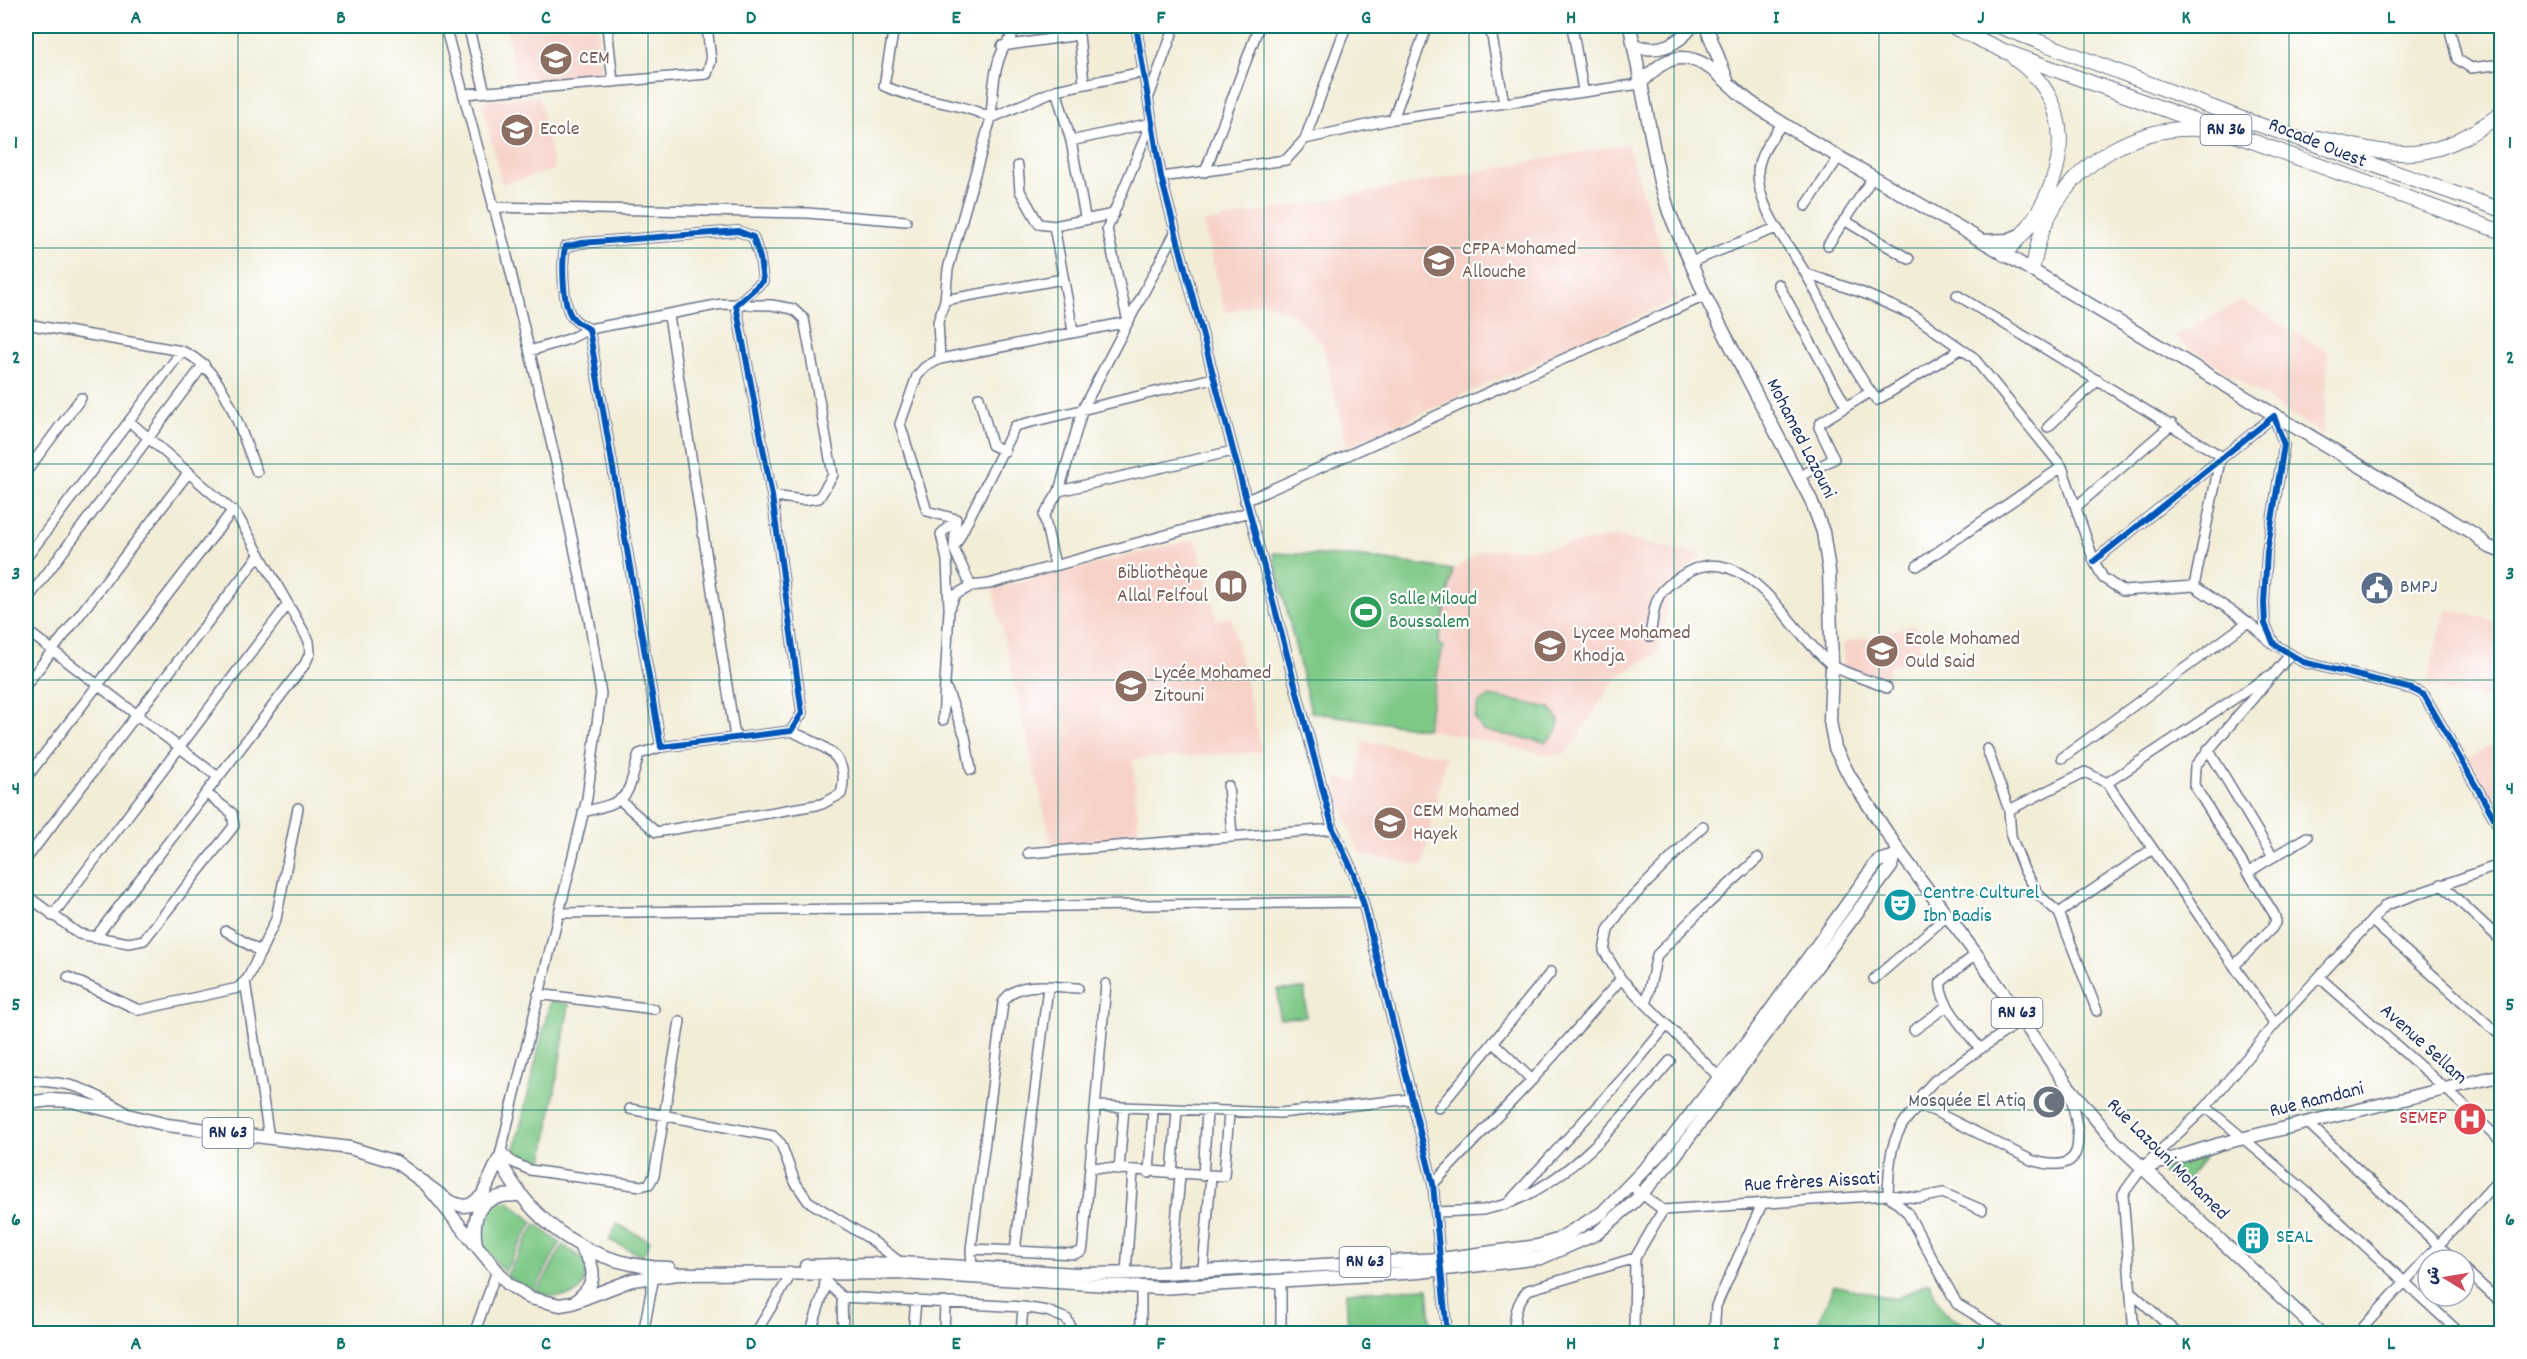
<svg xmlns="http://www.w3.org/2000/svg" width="2527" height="1359" font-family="Dekko,'Playpen Sans Arabic',sans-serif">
<rect width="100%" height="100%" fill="#fff"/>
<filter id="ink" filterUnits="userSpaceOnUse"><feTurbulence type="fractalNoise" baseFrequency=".0167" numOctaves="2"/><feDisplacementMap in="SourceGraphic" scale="12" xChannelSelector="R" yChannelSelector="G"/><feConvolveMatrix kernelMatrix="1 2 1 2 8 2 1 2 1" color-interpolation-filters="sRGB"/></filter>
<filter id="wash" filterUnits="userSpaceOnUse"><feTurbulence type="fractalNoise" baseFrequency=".008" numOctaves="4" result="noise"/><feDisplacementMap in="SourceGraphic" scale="24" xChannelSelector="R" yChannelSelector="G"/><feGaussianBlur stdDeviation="1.35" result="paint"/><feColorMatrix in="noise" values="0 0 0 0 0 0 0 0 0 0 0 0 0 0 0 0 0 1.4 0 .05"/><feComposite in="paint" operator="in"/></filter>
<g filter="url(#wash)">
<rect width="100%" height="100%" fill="#f3edd8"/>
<path fill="#f7d1c8" d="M507,26H598L602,76L514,79Z
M539,97L554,170L502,184L483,106L488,100Z
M1627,144L1678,299L1347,447L1323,344L1293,314L1263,302L1225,312L1203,223Z
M2242,301L2329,352L2323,435L2174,337Z
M1619,537L1701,555L1670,591L1659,652L1617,677L1565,754L1551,755L1426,729L1442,647L1438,645L1453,570L1483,550L1547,548Z
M1196,539L1217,620L1231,617L1262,752L1133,759L1139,838L1052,846L993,589Z
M2446,609L2501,622V701L2441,693V688L2426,686Z
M1915,625L1923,660L1888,665L1891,680L1882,683L1861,673L1844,672L1843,643Z
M1363,741L1446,756L1423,866L1360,854L1336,793L1337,778L1358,782Z
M2501,741L2502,817L2501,818L2469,757Z
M1428,1288L1431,1333H1348L1346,1292Z"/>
<path fill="#7fc987" stroke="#4d7c72" stroke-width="1.5" d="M1273,553L1365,557L1453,570L1438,645L1443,646L1426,729L1311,712Z
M1490,696L1550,708L1559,720L1557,732L1545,742L1483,731L1475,718L1478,704Z
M1305,989L1306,1017L1279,1018L1278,990Z
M550,1001L569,1004L543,1163L519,1160L514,1153Z
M2208,1153L2180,1188L2161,1170Z
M508,1201L533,1222L504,1272L484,1247L477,1230L488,1205Z
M536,1224L560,1243L533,1293L506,1276Z
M617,1224L650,1241L642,1256L609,1240Z
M563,1245L584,1260C592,1298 567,1300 536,1294Z
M1929,1282L1943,1312L1978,1333H1814L1834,1285L1896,1299Z
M1428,1288L1431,1325L1348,1329L1346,1292Z"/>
</g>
<g filter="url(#ink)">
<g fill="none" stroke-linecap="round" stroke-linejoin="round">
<g stroke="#677289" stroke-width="12">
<path id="minor" d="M445,26L506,252L558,471L590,624L601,694L587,798L499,1159
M468,26L485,92
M607,26L613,82
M892,26L894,27L884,86C919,102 958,101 991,118L1056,90L1143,72
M1012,26V37C993,55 993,93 991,118L948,269L945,300L938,322L940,359L925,367L917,376L900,424L927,511L956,519L954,549L971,586L989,584L1249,512
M1078,26L1084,83
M1136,26L1161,177L1333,829L1354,874L1363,902L1433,1184L1447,1334
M1490,26L1504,103
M1572,26L1583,90
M2449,26L2457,59L2471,68L2502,64
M1002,46L1079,35
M1056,90L1071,141L1085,217
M464,94L707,74L711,61L707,26
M1148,99L1175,26
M1393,119L1427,26
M1782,124C1772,138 1758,155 1758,173C1758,211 1790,245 1807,276C1831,317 1847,363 1877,400L1961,349
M1305,139L1346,26
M1071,141L1151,123
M1018,166L1020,191L1039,224L1054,226
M1205,172L1259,26
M1161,177L1286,160L1305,139L1393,119L1640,84
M1806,206L1839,157
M492,207L807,213L906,221
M1844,220L1909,259
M738,231L753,237L760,258L763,281L736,305L772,496L802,713L791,731L661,747L589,329C584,326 577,323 573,318C562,307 562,262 565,247L581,243Z
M1828,245L1873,177
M1691,262L1776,228
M1807,274L1863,293L1913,315L1973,357L2062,467L2094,561L2103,578L2123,591L2194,586L2248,622L2272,643
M1778,284L1846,406
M1957,295L2221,456L2194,586
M945,300L1063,279
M669,316L735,737
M26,324L182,351C227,371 239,430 257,472
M1073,331L1054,226L1114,214
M530,351L569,339L589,329L722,304L772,305L793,309L804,319L833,475L819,498L803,500L772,496
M940,359L1128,322L1107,229L1151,123
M979,397L992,445L1005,451
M2048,427L2098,380
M26,472L81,398
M1798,477L1834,459L1819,427L1821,422L1870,392
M1059,491L1233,451
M1245,501L1705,296
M2077,506L2172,424
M956,544L1015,426L1213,378
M26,558L182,351
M2094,561L2274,416L2284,445L2267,552L2264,603L2265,624L2274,644L2303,662L2412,689L2424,695L2502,832
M1055,565L1044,516L1059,491L1083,408L1175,233
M1917,566L2062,467
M26,601L204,364
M949,607L947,560L941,534L956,519
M26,630L218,777
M1650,636C1656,601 1652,593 1686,573C1747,537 1791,635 1832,665C1845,674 1870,680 1887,688
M26,685L189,472
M947,690L965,736L971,770
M943,720L949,610L955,595L971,586
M1987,749L2009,810L2011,836L2024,870L2040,896L2059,913L2097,1011
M2208,749L2273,857L2247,873
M2062,758L2248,622
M26,778L233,510
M2107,783L2267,677
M1228,786L1232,835
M620,800L656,832L822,804L841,794C852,753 821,746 791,731
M2009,810L2085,772L2107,783L2234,966
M583,812C631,800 626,800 639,754L661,747
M1703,826L1624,906L1608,930L1604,951L1621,979L1719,1077
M1028,853L1333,829
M2273,857L2307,837
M26,859L260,554
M2441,884L2502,941
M26,895L79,934L129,943L144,940L234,826L232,813L206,793
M560,913L1363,902
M2059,913L2151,850
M52,916L288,604
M2372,921L2502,1037
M226,931L261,952
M95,938L305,664L310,653L309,641L237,515L129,421
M1976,954L1941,982C1937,1001 1969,1034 1980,1049
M68,977L139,1010L238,988L248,978L276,919L298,808
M2319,977L2447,1090L2502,1142
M1874,979L1947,916
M245,981L269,1138
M1048,987L1015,1251L1074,1254L1082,1251L1083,1246L1106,984
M538,994L654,1009
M1646,1003L1657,955L1698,913L1758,858
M2275,1024L2234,966L2272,928L2276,921L2274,914L2194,785L2195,766L2289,656
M1914,1030L1947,1006
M1493,1042L1532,1080
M26,1080C74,1083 82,1086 124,1111
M1096,1106L1280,1113L1411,1099
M1918,1107L1922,1094L1934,1081L2022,1020
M2206,1107L2308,1193L2461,1334
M1439,1108L1551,972
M630,1109L773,1136L781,1144L795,1182L808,1201L870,1239L901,1263
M2308,1123L2454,1260
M501,1151L512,1162L530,1170L641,1186L649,1184L654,1176L680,1021
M1091,1167L1224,1176L1229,1113
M1119,1170L1124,1108
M1149,1173L1153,1110
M1172,1174L1177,1111
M1203,1176L1207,1112
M1433,1184L1532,1080L1621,979
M1631,1186L1663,1210L1888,1195L1907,1212L1957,1304L2006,1334
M1512,1202C1580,1173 1623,1116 1670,1061
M1982,1210L1943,1193L1920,1198L1888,1195C1889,1160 1890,1131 1918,1107L1932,1110L2031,1160C2096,1180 2077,1127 2069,1088
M1437,1212L1483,1210L1507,1204L1624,1077L1667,1025
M971,1249L1015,1251
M1203,1269L1211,1176
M2464,1269L2502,1304
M1172,1272L1180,1175
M1126,1273L1133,1171
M972,1274L971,1249L1003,1003C1014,979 1055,987 1078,988
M825,1281L842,1297L843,1334
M1281,1281V1334
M1141,1288V1334
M2132,1293L2178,1334
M842,1297L1023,1307L1047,1311L1067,1319L1074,1334
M474,1334L496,1273
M643,1334L655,1271
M755,1334L792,1273
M810,1334L824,1291L826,1269
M913,1334L916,1300
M944,1334L945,1302
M1021,1334L1023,1307
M1514,1334C1514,1317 1516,1303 1528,1290L1635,1258
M1634,1334L1635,1258L1663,1210
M1714,1334L1716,1306L1762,1204
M2134,1334L2123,1194L2142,1168L2206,1107L2275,1024L2386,905L2502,864
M2357,1334L2502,1176"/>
</g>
<g stroke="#677289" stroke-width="15">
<path id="major" d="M1630,26L1660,182L1669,212L1705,296L1811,500L1823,532L1829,571L1832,665L1830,721L1835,748L1850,777L1899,851L1976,954L2068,1086L2115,1142L2321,1334
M1706,26L1727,80
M1634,45C1657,54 1678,45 1692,26
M1640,84C1655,68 1671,52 1694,60C1716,67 1731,88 1749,101C1781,124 1815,143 1849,163C2058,284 2266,410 2474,534L2487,546L2502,552
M1984,241L2007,240L2020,235
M26,1103L51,1100L72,1101L167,1125L350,1148L396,1162L450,1202L463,1206L470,1205L482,1196L499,1159
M499,1159C532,1226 594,1267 669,1268
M2142,1168L2220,1144L2502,1075
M424,1182L508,1284L530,1298L560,1305L572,1303L632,1280L678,1274L901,1273L1160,1288L1419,1272L1541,1258L1596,1234L1634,1202L1671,1161L1891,867L1893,857L1899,851
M476,1245C470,1209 484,1194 520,1195
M806,1266L901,1263L1076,1274L1161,1273L1441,1259L1538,1246L1557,1240L1602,1213L1662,1151L1752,1036L1878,861L1893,857
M578,1299C598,1282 596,1267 581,1248"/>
</g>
<g stroke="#677289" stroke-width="16">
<path id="highway" d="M1951,26L2004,51L2502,232
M1998,26L2240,118L2502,210
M2318,138C2402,157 2427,167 2502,113
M2004,254C2013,244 2024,234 2031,223C2069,167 2075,102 2015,59
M2032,270C2036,255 2038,239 2044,226C2073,160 2141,121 2211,130"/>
</g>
<use href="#minor" stroke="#fff" stroke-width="9"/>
<use href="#major" stroke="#fff" stroke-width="12"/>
<use href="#highway" stroke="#fff" stroke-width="14"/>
<g stroke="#fff" stroke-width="10">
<path id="cycleway" d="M1136,26L1161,177L1333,829L1354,874L1363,902L1433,1184L1447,1334
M738,231L753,237L760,258L763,281L736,305L772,496L802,713L791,731L661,747L589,329C584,326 577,323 573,318C562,307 562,262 565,247L581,243Z
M2094,561L2274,416L2284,445L2267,552L2264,603L2265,624L2274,644L2303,662L2412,689L2424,695L2502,832"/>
</g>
<use href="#cycleway" stroke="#0057b8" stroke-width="6"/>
</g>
</g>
<path fill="none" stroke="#0f766e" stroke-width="1.5" stroke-opacity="0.55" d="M238,26V1334M443,26V1334M648,26V1334M853,26V1334M1058,26V1334M1264,26V1334M1469,26V1334M1674,26V1334M1879,26V1334M2084,26V1334M2289,26V1334M26,248H2502M26,464H2502M26,680H2502M26,895H2502M26,1110H2502"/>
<defs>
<g id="school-disc" transform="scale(1.725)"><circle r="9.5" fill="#8d6e63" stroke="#fff"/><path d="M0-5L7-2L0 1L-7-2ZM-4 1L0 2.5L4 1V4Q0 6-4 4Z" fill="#fff"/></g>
<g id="university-disc" transform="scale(1.725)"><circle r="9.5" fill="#8d6e63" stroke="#fff"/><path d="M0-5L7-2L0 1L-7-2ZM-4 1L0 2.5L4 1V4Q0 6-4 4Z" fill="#fff"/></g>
<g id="library-disc" transform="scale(1.725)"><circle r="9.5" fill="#8d6e63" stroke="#fff"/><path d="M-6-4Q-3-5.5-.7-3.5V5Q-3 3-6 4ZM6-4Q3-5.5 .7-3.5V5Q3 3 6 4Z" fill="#fff"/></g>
<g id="civic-disc" transform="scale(1.725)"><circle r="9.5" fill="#5c6f8a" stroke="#fff"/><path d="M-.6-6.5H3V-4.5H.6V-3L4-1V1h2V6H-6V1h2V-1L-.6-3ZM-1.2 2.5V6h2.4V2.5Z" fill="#fff"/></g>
<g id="stadium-disc" transform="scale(1.725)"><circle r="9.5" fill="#2e9e5b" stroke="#fff"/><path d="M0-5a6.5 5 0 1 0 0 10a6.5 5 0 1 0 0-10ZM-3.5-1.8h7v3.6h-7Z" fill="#fff"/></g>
<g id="theatre-disc" transform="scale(1.725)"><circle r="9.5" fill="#0f9aa8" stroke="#fff"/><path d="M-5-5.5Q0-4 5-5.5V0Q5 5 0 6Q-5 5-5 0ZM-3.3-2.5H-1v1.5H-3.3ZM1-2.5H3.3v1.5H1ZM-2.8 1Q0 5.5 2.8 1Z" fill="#fff"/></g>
<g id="mosque-disc" transform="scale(1.725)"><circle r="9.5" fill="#6b7280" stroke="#fff"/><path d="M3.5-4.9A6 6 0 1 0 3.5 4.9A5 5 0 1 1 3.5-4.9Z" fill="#fff"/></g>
<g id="hospital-disc" transform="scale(1.725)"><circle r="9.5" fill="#e0444e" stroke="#fff"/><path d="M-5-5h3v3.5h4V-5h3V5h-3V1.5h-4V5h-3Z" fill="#fff"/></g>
<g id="building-disc" transform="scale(1.725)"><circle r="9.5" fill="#0f9aa8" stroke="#fff"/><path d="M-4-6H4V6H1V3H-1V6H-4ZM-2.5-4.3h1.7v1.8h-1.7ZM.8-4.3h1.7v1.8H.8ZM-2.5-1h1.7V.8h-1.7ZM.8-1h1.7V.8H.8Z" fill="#fff"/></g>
</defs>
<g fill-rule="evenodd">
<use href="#school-disc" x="556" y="59"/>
<use href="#school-disc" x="517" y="130"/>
<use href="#university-disc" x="1439" y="261"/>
<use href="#library-disc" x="1231" y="586"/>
<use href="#civic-disc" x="2377" y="588"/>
<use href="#stadium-disc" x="1366" y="612"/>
<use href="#school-disc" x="1550" y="646"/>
<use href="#school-disc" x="1882" y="651"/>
<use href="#school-disc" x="1131" y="686"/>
<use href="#school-disc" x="1390" y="823"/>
<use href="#theatre-disc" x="1900" y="905"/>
<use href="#mosque-disc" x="2049" y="1102"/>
<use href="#hospital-disc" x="2470" y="1119"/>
<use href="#building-disc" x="2253" y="1238"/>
</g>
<g text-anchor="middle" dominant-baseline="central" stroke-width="4.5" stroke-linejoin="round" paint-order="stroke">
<g fill="#fff" stroke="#5f6d8e" stroke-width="1.5">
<rect x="2200.5" y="115" width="51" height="30" rx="4.5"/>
<rect x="1991.5" y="998" width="51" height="30" rx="4.5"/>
<rect x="202.5" y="1118" width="51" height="30" rx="4.5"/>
<rect x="1339.5" y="1247" width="51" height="30" rx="4.5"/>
</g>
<g font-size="18" font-weight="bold" fill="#1b2f5e">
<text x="2226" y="130">RN 36</text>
<text x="2017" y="1013">RN 63</text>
<text x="228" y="1133">RN 63</text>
<text x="1365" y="1262">RN 63</text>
</g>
<g font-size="20" fill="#785e54" stroke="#fff" text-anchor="start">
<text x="579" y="59">CEM</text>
<text x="540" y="130">Ecole</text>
<text x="1462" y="250">CFPA Mohamed<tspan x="1462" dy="23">Allouche</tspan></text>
<text x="1208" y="574" text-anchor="end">Bibliothèque<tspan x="1208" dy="23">Allal Felfoul</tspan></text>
<text x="1573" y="634">Lycee Mohamed<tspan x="1573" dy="23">Khodja</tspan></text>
<text x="1905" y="640">Ecole Mohamed<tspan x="1905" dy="23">Ould Said</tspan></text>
<text x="1154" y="674">Lycée Mohamed<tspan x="1154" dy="23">Zitouni</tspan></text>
<text x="1413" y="812">CEM Mohamed<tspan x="1413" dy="23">Hayek</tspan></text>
</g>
<g font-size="20" fill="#1b2f5e" stroke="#fff">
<text transform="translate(2317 144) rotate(22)">Rocade Ouest</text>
<text transform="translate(1800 439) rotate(63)">Mohamed Lazouni</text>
<text transform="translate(2423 1045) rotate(42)">Avenue Sellam</text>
<text transform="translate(2317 1101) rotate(-14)">Rue Ramdani</text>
<text transform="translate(2167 1160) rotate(45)">Rue Lazouni Mohamed</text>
<text transform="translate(1812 1183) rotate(-3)">Rue frères Aissati</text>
</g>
<g font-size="20" fill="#4e5e75" stroke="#fff" text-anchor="start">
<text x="2400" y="588">BMPJ</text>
</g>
<g font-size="20" fill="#27864d" stroke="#fff" text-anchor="start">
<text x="1389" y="600">Salle Miloud<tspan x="1389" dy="23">Boussalem</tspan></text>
</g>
<g font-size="20" fill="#0d838f" stroke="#fff" text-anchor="start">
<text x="1923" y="894">Centre Culturel<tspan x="1923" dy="23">Ibn Badis</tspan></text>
<text x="2276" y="1238">SEAL</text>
</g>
<g font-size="20" fill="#5b616d" stroke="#fff" text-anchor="end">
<text x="2026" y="1102">Mosquée El Atiq</text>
</g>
<g font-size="20" fill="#be3a42" stroke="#fff" text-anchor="end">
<text x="2447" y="1119">SEMEP</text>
</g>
</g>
<rect width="2527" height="1359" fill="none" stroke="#fff" stroke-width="66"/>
<g transform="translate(2446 1278) rotate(281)"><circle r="28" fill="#ffffff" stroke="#a4acbf" stroke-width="1.5"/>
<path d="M0-4.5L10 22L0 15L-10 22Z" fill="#d1495b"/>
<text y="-9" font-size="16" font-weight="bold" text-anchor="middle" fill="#1b2f5e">ش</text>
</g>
<rect x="33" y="33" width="2461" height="1293" fill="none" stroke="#0f766e" stroke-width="2"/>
<g font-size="20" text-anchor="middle" font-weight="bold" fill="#0f766e">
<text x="136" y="23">A</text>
<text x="341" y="23">B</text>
<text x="546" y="23">C</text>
<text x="751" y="23">D</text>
<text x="956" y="23">E</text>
<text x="1161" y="23">F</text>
<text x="1366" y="23">G</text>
<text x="1571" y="23">H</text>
<text x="1776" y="23">I</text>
<text x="1981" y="23">J</text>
<text x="2186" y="23">K</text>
<text x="2391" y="23">L</text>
<text x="16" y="148">1</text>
<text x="2510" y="148">1</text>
<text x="16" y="363">2</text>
<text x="2510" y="363">2</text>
<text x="16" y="579">3</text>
<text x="2510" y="579">3</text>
<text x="16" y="794">4</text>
<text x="2510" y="794">4</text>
<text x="16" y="1010">5</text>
<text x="2510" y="1010">5</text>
<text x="16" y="1225">6</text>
<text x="2510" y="1225">6</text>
<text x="136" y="1349">A</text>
<text x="341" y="1349">B</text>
<text x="546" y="1349">C</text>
<text x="751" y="1349">D</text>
<text x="956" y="1349">E</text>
<text x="1161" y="1349">F</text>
<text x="1366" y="1349">G</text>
<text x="1571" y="1349">H</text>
<text x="1776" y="1349">I</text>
<text x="1981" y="1349">J</text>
<text x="2186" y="1349">K</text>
<text x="2391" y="1349">L</text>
</g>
</svg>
